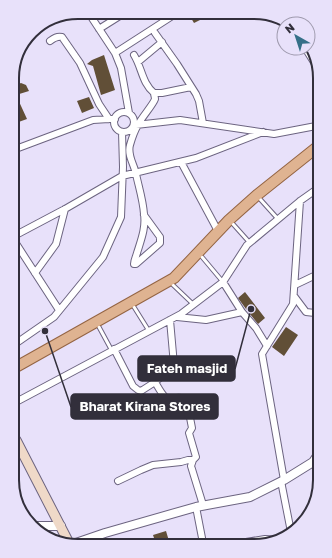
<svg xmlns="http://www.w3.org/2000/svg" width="332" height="558" font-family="'Golos Text',sans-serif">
<rect width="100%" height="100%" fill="#e8e1fa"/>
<path fill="#614f37" d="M188,13H198L202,19L194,23Z
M104,55L115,90L101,95L93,66L87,64L92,60Z
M21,83L26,85L29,91L16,95L27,119L13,124V86Z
M89,97L94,108L82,113L77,101Z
M245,292L265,318L258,324L246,309L238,298Z
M286,327L298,335L284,356L272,347Z
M166,531L169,541L161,544H156L153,535Z"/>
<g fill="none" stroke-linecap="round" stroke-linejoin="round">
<g stroke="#6c6480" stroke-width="5">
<path id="service" d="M260,199L278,219
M233,224L250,243
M202,257L223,282
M173,285L194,305
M134,307L149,331
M99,327L112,351"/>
</g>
<g stroke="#6c6480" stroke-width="8">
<path id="minor" d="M88,12L115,53L121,68L129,113
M99,29L126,12
M155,33L177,64L196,94L199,101L203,123
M50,41C54,38 57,36 62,37L80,63L99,104L109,119
M305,48L315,64
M115,53L177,13
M134,55C142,68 142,83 154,93H162L191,87
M138,62L162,42
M114 122a10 10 0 1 1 20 0a10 10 0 1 1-20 0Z
M136,125L180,120L274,134L316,126
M13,150L93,120L109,119H115
M181,162L218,231
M144,215L160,237V243L136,264H134C134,260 136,257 137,253C141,240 146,228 144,214C143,200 139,188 136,174C134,164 127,155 130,145C132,138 135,130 138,125C141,118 153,105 155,99C155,97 154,95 154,93
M14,236L65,209L122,176L196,158L263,132
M14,244L17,245L59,310
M35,273L56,244L65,209
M223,282L242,312
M295,285L318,274
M294,296L306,312L315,313L318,312
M177,317L206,320L242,312L256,328L267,346
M15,344L54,317L103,257L121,217L123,167L122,132
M114,349L133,386L138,390L141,391L155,382C158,387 161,393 165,397C171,402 180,393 187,402L192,428L189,433L196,457L193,460L191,466L203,505
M155,382L170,370L174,365L170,320
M16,402L181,314L223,282L247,245L300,201L317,189
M319,472L320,471
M284,480L262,354L293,304L300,201
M118,481L141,470L153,465L181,462L188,460H193
M281,481L291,532
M196,507L203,543
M90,538L95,545
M246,542L265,539L281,540"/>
</g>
<g stroke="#6c6480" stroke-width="10">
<path id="tertiary" d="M33,526H61
M71,545H70L105,533L196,507L250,497L284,480L313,462L319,453"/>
</g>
<g stroke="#6c6480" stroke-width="11">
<path id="secondary" d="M16,440L70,545"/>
</g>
<g stroke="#946443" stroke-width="12">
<path id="primary" d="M16,367L174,278L229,220L257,195L316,148"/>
</g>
<use href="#service" stroke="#fff" stroke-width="3"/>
<use href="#minor" stroke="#fff" stroke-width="6"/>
<use href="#tertiary" stroke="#fff" stroke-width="8"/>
<use href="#secondary" stroke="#efd9c8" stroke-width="9"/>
<use href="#primary" stroke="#dfb391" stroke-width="10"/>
</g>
<path d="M0 0H332V558H0ZM78 19H254A59 59 0 0 1 313 78V480A59 59 0 0 1 254 539H78A59 59 0 0 1 19 480V78A59 59 0 0 1 78 19Z" fill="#e8e1fa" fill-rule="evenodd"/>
<path fill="none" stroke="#322f3b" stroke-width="2" d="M78 19H254A59 59 0 0 1 313 78V480A59 59 0 0 1 254 539H78A59 59 0 0 1 19 480V78A59 59 0 0 1 78 19Z"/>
<path fill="none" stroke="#322f3b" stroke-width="1.5" d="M251 309L235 369M45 331L71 407"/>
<g fill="#322f3b" stroke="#e8e1fa" stroke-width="1.5">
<circle cx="251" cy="309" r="4"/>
<circle cx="45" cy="331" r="4"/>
</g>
<g fill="#322f3b" stroke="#322f3b" stroke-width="1.5">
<rect x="138" y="356" width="97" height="25" rx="4"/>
<rect x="71" y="394" width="147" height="25" rx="4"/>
</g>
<g font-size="13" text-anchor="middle" font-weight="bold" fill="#fff">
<text x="187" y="373">Fateh masjid</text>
<text x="145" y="411">Bharat Kirana Stores</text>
</g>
<g transform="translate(296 36) rotate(321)"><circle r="19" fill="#e8e1fa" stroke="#9f9aae"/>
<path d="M0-3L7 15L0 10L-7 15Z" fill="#367088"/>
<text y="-6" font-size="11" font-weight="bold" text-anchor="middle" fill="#322f3b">N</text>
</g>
</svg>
